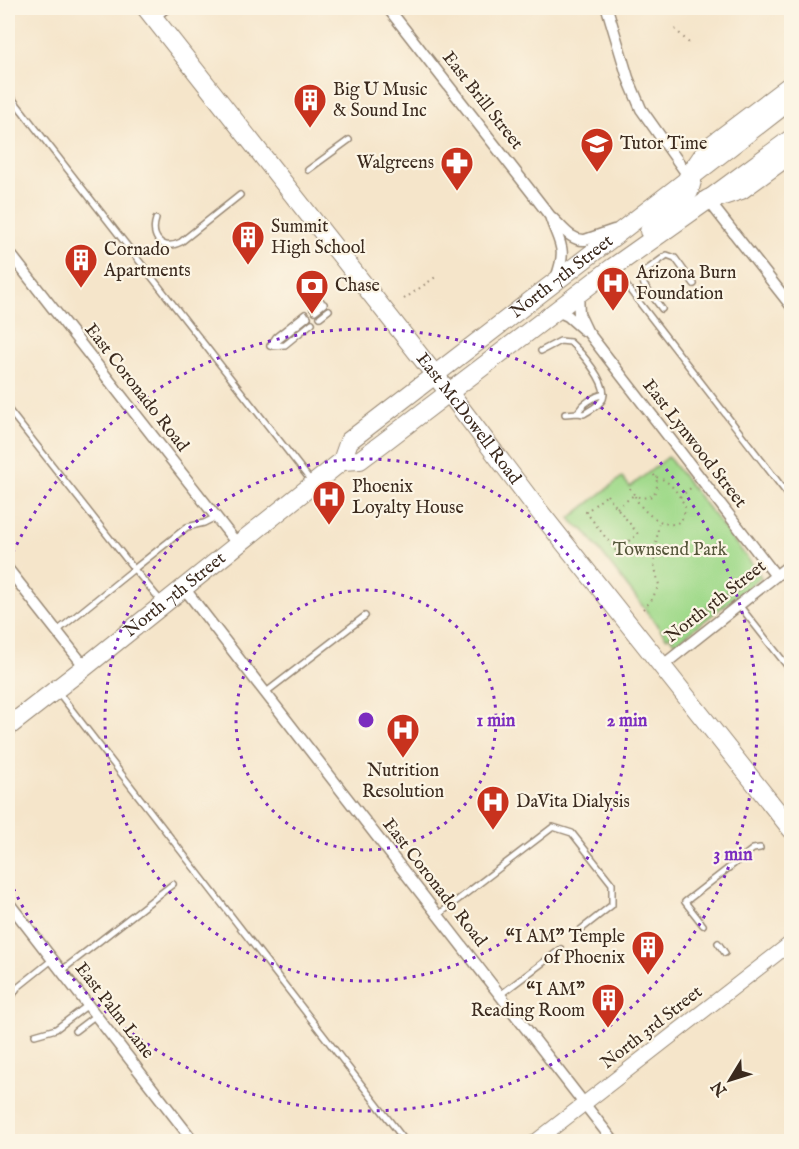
<svg xmlns="http://www.w3.org/2000/svg" width="799" height="1149" font-family="'IM FELL English',serif">
<rect width="100%" height="100%" fill="#fcf5e5"/>
<filter id="ink" filterUnits="userSpaceOnUse"><feTurbulence type="fractalNoise" baseFrequency=".0167" numOctaves="2"/><feDisplacementMap in="SourceGraphic" scale="12" xChannelSelector="R" yChannelSelector="G"/><feConvolveMatrix kernelMatrix="1 2 1 2 8 2 1 2 1" color-interpolation-filters="sRGB"/></filter>
<filter id="wash" filterUnits="userSpaceOnUse"><feTurbulence type="fractalNoise" baseFrequency=".008" numOctaves="4" result="noise"/><feDisplacementMap in="SourceGraphic" scale="24" xChannelSelector="R" yChannelSelector="G"/><feGaussianBlur stdDeviation="1.35" result="paint"/><feColorMatrix in="noise" values="0 0 0 0 0 0 0 0 0 0 0 0 0 0 0 0 0 1.4 0 .05"/><feComposite in="paint" operator="in"/></filter>
<g filter="url(#wash)">
<rect width="100%" height="100%" fill="#f5e5ca"/>
<path fill="#a2da8c" stroke="#6e8255" stroke-width="1.5" d="M668,457L756,569L667,638L584,530L577,527L570,518L622,477L630,487Z
M757,571L761,577L676,643L671,638Z"/>
</g>
<g filter="url(#ink)">
<g fill="none" stroke-linecap="round" stroke-linejoin="round">
<g stroke="#988874" stroke-width="8">
<path id="service" d="M8,93L311,481
M308,170L349,140
M156,219C150,237 162,252 181,242L240,195
M615,271L792,500
M313,308L321,301
M662,309L644,285L641,274L667,255L675,258L694,284
M315,311L324,304
M320,317L329,310
M274,344L308,317
M270,346L285,345L312,323
M270,346L276,337L305,314
M541,351L560,341L570,342C581,352 609,384 603,399C599,406 590,410 584,414L578,413L565,414
M8,409L134,569L56,632
M578,413C581,404 595,396 604,394
M162,602L134,569L187,527L204,523L216,517
M739,605L792,672
M58,692L406,1142
M265,693L365,616
M438,915L553,827L572,833L612,884V905L579,931
M703,925L685,902L753,849L760,848
M718,943L725,953
M61,971L173,884
M500,995L561,949
M10,1000L17,988L52,960
M75,1031L96,1015
M35,1035L56,1029L88,1005"/>
</g>
<g stroke="#988874" stroke-width="13">
<path id="minor" d="M388,8L550,216C561,225 570,241 585,240L614,230
M607,8L628,78L641,109L689,177
M153,17L165,8
M708,200L792,307
M550,216C559,244 568,247 556,278
M8,251L238,545
M578,294L579,314L587,331L776,576
M557,311L568,316L584,330
M8,569L85,667
M184,588L614,1142
M662,666L792,563
M8,902L194,1142"/>
</g>
<g stroke="#988874" stroke-width="16">
<path id="tertiary" d="M535,1142L792,942"/>
</g>
<g stroke="#988874" stroke-width="20">
<g id="primary">
<path id="s1" d="M146,8L450,394L535,506L792,830"/>
<path d="M649,231L689,192L692,181L689,177"/>
<path d="M342,461L360,460L384,442L612,268L708,200L792,138"/>
<path id="s2" d="M8,727L85,667L342,461L349,441L792,99"/>
</g>
</g>
<g stroke="#988874" stroke-width="22">
<path id="motorway" d="M689,177L709,148L792,85
M708,200L741,189L792,152"/>
</g>
<path stroke="#988874" stroke-width="2" stroke-dasharray="1.5 4.5" stroke-linecap="butt" d="M675,29L689,43
M404,299L437,276
M630,488C634,498 642,499 652,496C659,488 659,479 651,472
M607,495L638,534L616,551L586,512Z
M635,496C641,515 684,543 685,506C678,493 670,480 656,477
M680,497L693,486
M617,508L634,495
M643,609L651,601L659,585L654,564L659,520"/>
<use href="#service" stroke="#fff" stroke-width="5"/>
<use href="#minor" stroke="#fff" stroke-width="10"/>
<use href="#tertiary" stroke="#fff" stroke-width="14"/>
<use href="#primary" stroke="#fff" stroke-width="18"/>
<use href="#motorway" stroke="#fff" stroke-width="20"/>
</g>
</g>
<g fill="none" stroke="#7b2cbf" stroke-width="3" stroke-dasharray="3 6">
<circle cx="366" cy="720" r="130"/>
<circle cx="366" cy="720" r="261"/>
<path d="M9 561A391 391 0 1 1 9 879"/>
</g>
<defs>
<g id="building-pin" transform="scale(1.725)"><path d="M0 17L-7.5 6A9.5 9.5 0 1 1 7.5 6Z" fill="#c8321e" stroke="#fcf5e5"/><path d="M-4-6H4V6H1V3H-1V6H-4ZM-2.5-4.3h1.7v1.8h-1.7ZM.8-4.3h1.7v1.8H.8ZM-2.5-1h1.7V.8h-1.7ZM.8-1h1.7V.8H.8Z" fill="#fff"/></g>
<g id="school-pin" transform="scale(1.725)"><path d="M0 17L-7.5 6A9.5 9.5 0 1 1 7.5 6Z" fill="#c8321e" stroke="#fcf5e5"/><path d="M0-5L7-2L0 1L-7-2ZM-4 1L0 2.5L4 1V4Q0 6-4 4Z" fill="#fff"/></g>
<g id="pharmacy-pin" transform="scale(1.725)"><path d="M0 17L-7.5 6A9.5 9.5 0 1 1 7.5 6Z" fill="#c8321e" stroke="#fcf5e5"/><path d="M-2-6h4v4h4v4h-4v4h-4v-4h-4v-4h4Z" fill="#fff"/></g>
<g id="hospital-pin" transform="scale(1.725)"><path d="M0 17L-7.5 6A9.5 9.5 0 1 1 7.5 6Z" fill="#c8321e" stroke="#fcf5e5"/><path d="M-5-5h3v3.5h4V-5h3V5h-3V1.5h-4V5h-3Z" fill="#fff"/></g>
<g id="bank-pin" transform="scale(1.725)"><path d="M0 17L-7.5 6A9.5 9.5 0 1 1 7.5 6Z" fill="#c8321e" stroke="#fcf5e5"/><path d="M-6-4H6V4H-6ZM0-2.3a2.3 2.3 0 1 0 0 4.6a2.3 2.3 0 1 0 0-4.6Z" fill="#fff"/></g>
</defs>
<g fill-rule="evenodd">
<use href="#building-pin" x="310" y="100"/>
<use href="#school-pin" x="597" y="144"/>
<use href="#pharmacy-pin" x="457" y="163"/>
<use href="#building-pin" x="248" y="237"/>
<use href="#building-pin" x="81" y="260"/>
<use href="#hospital-pin" x="613" y="283"/>
<use href="#bank-pin" x="312" y="286"/>
<use href="#hospital-pin" x="329" y="497"/>
<use href="#hospital-pin" x="403" y="730"/>
<use href="#hospital-pin" x="493" y="802"/>
<use href="#building-pin" x="648" y="947"/>
<use href="#building-pin" x="608" y="1000"/>
</g>
<g text-anchor="middle" dominant-baseline="central" stroke-width="4.5" stroke-linejoin="round" paint-order="stroke">
<g font-size="18" fill="#3b2a1e" stroke="#fcf5e5" text-anchor="start">
<text x="333" y="90">Big U Music<tspan x="333" dy="21">&amp; Sound Inc</tspan></text>
<text x="620" y="144">Tutor Time</text>
<text x="434" y="163" text-anchor="end">Walgreens</text>
<text x="271" y="227">Summit<tspan x="271" dy="21">High School</tspan></text>
<text x="104" y="250">Cornado<tspan x="104" dy="21">Apartments</tspan></text>
<text x="636" y="273">Arizona Burn<tspan x="636" dy="21">Foundation</tspan></text>
<text x="335" y="286">Chase</text>
<text x="352" y="487">Phoenix<tspan x="352" dy="21">Loyalty House</tspan></text>
<text x="403" y="771" text-anchor="middle">Nutrition<tspan x="403" dy="21">Resolution</tspan></text>
<text x="516" y="802">DaVita Dialysis</text>
<text x="625" y="937" text-anchor="end">“I AM” Temple<tspan x="625" dy="21">of Phoenix</tspan></text>
<text x="585" y="990" text-anchor="end">“I AM”<tspan x="585" dy="21">Reading Room</tspan></text>
</g>
<g font-size="18" fill="#3b2a1e" stroke="#fcf5e5">
<text transform="translate(482 101) rotate(52)">East Brill Street</text>
<text stroke="none"><textPath href="#s2" startOffset="717">North 7th Street</textPath></text>
<text transform="translate(136 388) rotate(52)">East Coronado Road</text>
<text stroke="none"><textPath href="#s1" startOffset="522">East McDowell Road</textPath></text>
<text transform="translate(694 444) rotate(52)">East Lynwood Street</text>
<text stroke="none"><textPath href="#s2" startOffset="213">North 7th Street</textPath></text>
<text transform="translate(716 602) rotate(-38)">North 5th Street</text>
<text transform="translate(434 883) rotate(52)">East Coronado Road</text>
<text transform="translate(114 1011) rotate(52)">East Palm Lane</text>
<text transform="translate(652 1028) rotate(-38)">North 3rd Street</text>
</g>
<g font-size="18" fill="#55563a" stroke="#fcf5e5">
<text x="670" y="550">Townsend Park</text>
</g>
</g>
<circle cx="366" cy="720" r="9" fill="#7b2cbf" stroke="#fcf5e5" stroke-width="3"/>
<g font-size="18" text-anchor="middle" font-weight="bold" fill="#7b2cbf" stroke="#fcf5e5" stroke-width="4.5" stroke-linejoin="round" paint-order="stroke">
<text x="496" y="726">1 min</text>
<text x="627" y="726">2 min</text>
<text x="733" y="860">3 min</text>
</g>
<rect width="799" height="1149" fill="none" stroke="#fcf5e5" stroke-width="30"/>
<g transform="translate(730 1080) rotate(232)" stroke="#fcf5e5" stroke-width="4.5" paint-order="stroke">
<path d="M0-4.5L10 22L0 15L-10 22Z" fill="#3b2a1e"/>
<text y="-9" font-size="16" font-weight="bold" text-anchor="middle" fill="#3b2a1e">N</text>
</g>
</svg>
